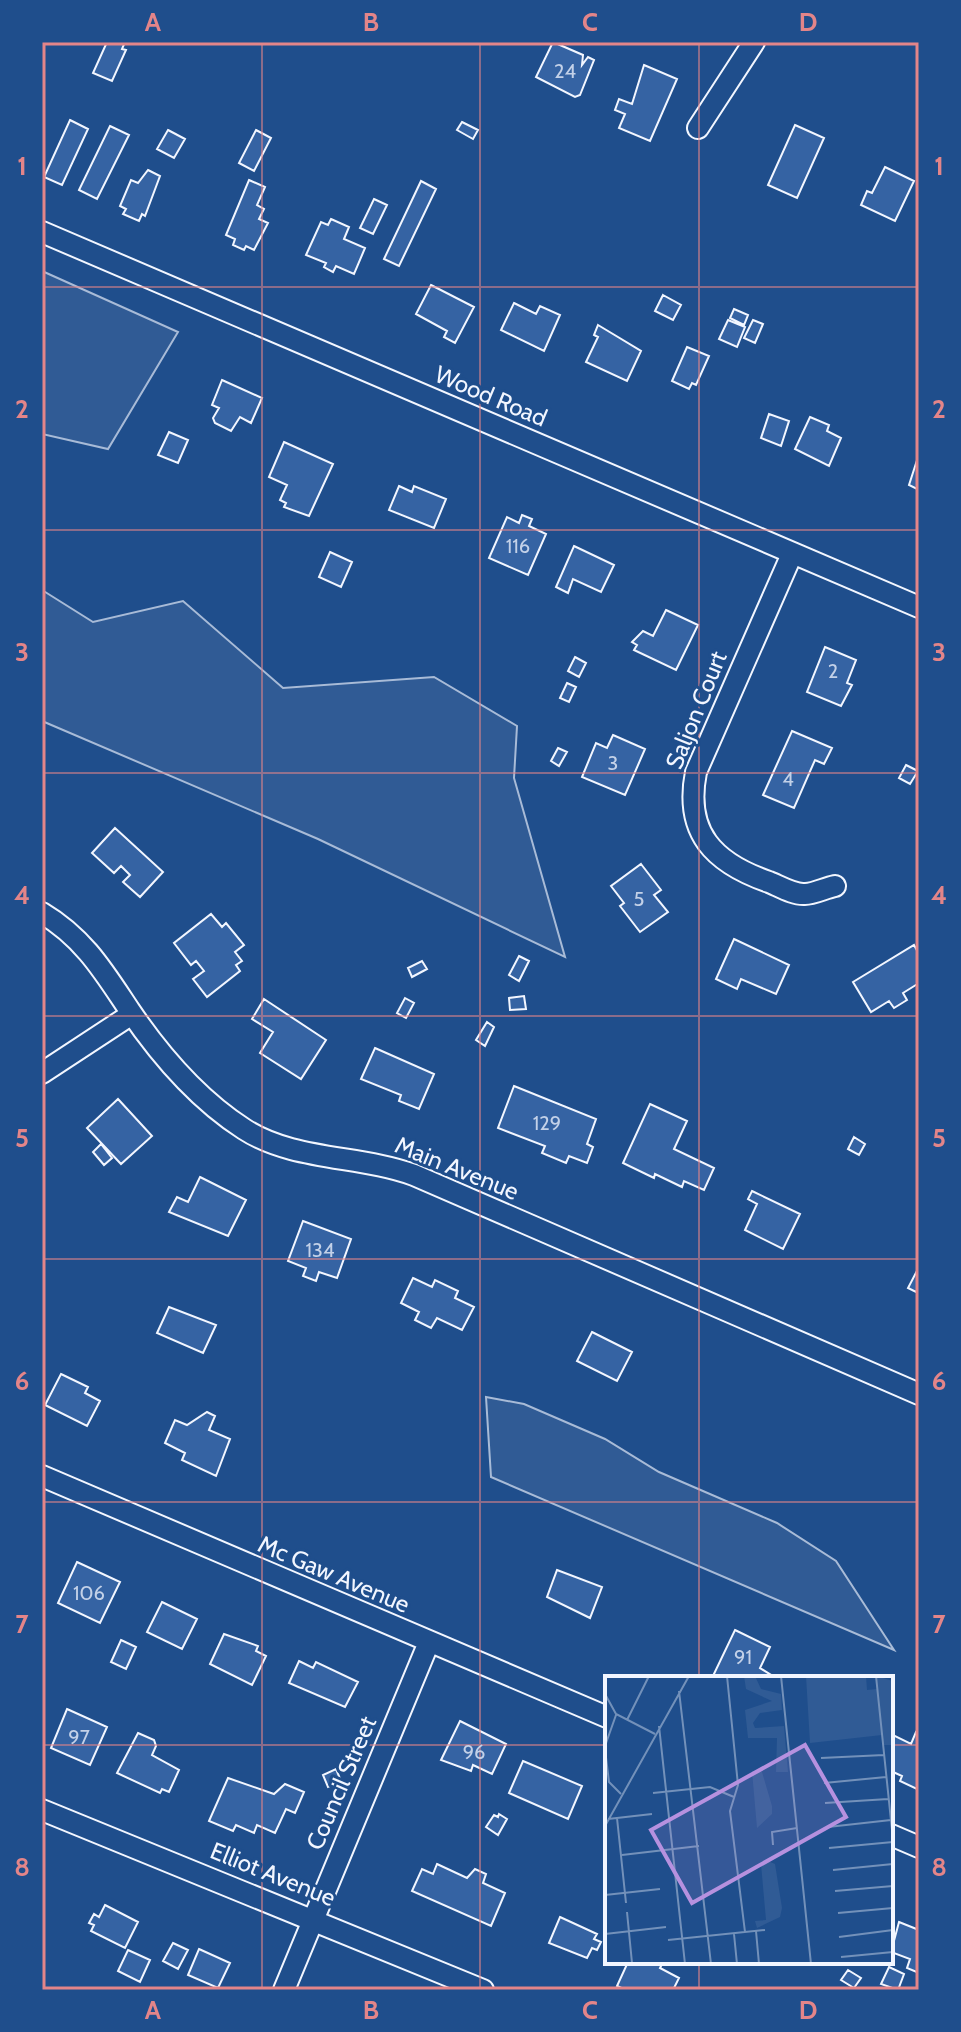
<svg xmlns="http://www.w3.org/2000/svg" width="961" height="2032" font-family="Cabin,sans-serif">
<rect width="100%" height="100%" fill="#1f4e8c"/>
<path fill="#305b95" stroke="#a8bbd7" stroke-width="2" d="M42,271L178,332L108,449L42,434Z
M42,590L93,622L183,601L283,688L434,677L517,726L514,778L565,957L318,839L42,721Z
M486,1397L524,1404L605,1439L659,1472L777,1523L836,1561L894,1650L491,1477Z"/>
<path fill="#3563a3" stroke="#f2f6ff" stroke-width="2" d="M107,42H125L122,49L126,50L112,81L93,73Z
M553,42L583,55L582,65L588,57L594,60L580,95L575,97L536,77Z
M644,65L677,79L650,141L619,128L625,114L615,110L619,99L632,104Z
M70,120L88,129L62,185L44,177Z
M462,122L478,130L473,139L457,130Z
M795,125L824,138L797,198L768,185Z
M110,126L129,135L97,199L79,190Z
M168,130L185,139L174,158L157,149Z
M256,130L271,138L254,171L239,163Z
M885,167L914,181L895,221L861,205L867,191L872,193Z
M148,170L160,176L145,216L142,214L139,221L123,214L126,209L120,206L131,180L138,183Z
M249,180L265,187L257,205L264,209L259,219L268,223L254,250L246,246L244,250L233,245L235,239L226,235Z
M421,181L436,189L399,266L384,259Z
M374,199L387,205L373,234L360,228Z
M331,219L349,227L344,239L365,248L354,274L336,266L333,272L324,267L326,263L306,255L321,222L328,225Z
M431,285L474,307L455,343L444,337L447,331L416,314Z
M663,295L681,305L673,320L655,311Z
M514,303L536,314L540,306L560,315L544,351L501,330Z
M734,309L748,315L744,325L730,318Z
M728,320L745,327L737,347L719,339Z
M753,320L763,324L755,343L744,338Z
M598,325L641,351L627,381L586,362L598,337L594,335Z
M687,347L709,356L696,385L692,383L689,389L672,381Z
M222,380L262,398L251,423L240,417L231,431L215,423L213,418L219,408L212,405Z
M769,414L789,421L781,446L761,438Z
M810,417L829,425L827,431L841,438L829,466L795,449Z
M169,432L188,440L178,463L158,455Z
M284,442L333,464L309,516L284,507L286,503L280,500L287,485L269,477Z
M919,454V490L909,485Z
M399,486L412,492L414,486L446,499L434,528L389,510Z
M522,515L532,519L529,526L546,534L528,575L489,558L507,517L519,523Z
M574,546L614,565L601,592L573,579L568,593L556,587Z
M330,552L352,562L341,587L319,577Z
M666,610L698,625L676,670L634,650L637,645L632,642L643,631L653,636Z
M825,647L856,660L847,683L852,685L841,706L807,692Z
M575,657L586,663L579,677L568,671Z
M567,683L576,687L569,702L560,698Z
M792,731L832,748L824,764L815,760L794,808L763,795Z
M613,735L645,749L625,795L582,777L596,743L607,748Z
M558,748L567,752L559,766L551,761Z
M906,765L918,771L910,784L899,778Z
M115,828L163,872L140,897L123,882L130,875L121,866L114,873L92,853Z
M641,864L661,890L654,895L668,912L640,932L620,906L624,903L611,886Z
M211,914L222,927L226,923L244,945L235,952L242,961L236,965L240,971L207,997L193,979L204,971L196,961L191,965L174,943Z
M734,939L789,965L776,994L741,979L737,989L716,979Z
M914,945L919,954V983L903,993L907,1000L894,1008L889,1001L871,1012L853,982Z
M519,956L529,961L519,981L509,975Z
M422,961L427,969L412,977L408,968Z
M524,996L526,1009L510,1010L509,998Z
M405,998L414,1003L406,1018L397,1013Z
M264,999L326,1040L301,1079L260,1053L273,1032L252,1019Z
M487,1022L494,1027L485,1046L476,1040Z
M375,1048L434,1074L419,1109L399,1101L401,1095L361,1079Z
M514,1086L596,1119L587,1144L593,1147L587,1163L569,1156L566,1163L542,1153L545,1146L498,1128Z
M118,1099L152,1136L121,1164L87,1128Z
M650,1104L687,1121L674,1149L714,1168L704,1190L684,1181L682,1187L655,1174L654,1178L623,1163Z
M854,1137L865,1144L859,1155L848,1149Z
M101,1144L112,1158L104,1165L93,1152Z
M200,1177L246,1200L228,1236L169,1212L177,1197L188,1202Z
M752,1191L800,1214L783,1249L745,1230L757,1204L748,1199Z
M303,1221L351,1239L337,1278L319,1272L316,1281L303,1276L306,1268L288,1261Z
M919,1267V1287L916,1292L908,1288Z
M413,1278L432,1287L435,1280L458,1291L455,1298L474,1307L462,1330L437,1318L431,1328L415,1320L419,1312L401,1303Z
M169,1307L216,1325L203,1353L157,1333Z
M592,1332L632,1352L617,1381L577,1361Z
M61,1374L88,1387L85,1393L100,1401L87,1426L45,1405Z
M207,1412L215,1416L209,1430L230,1439L216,1476L182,1460L185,1453L165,1443L175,1420L187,1425Z
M77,1562L120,1582L100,1623L58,1603Z
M557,1570L602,1587L590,1618L547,1597Z
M162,1602L197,1619L182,1649L147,1632Z
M735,1630L770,1647L760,1668L776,1678H712Z
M224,1634L258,1646L256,1651L266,1656L252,1685L210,1664Z
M121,1640L136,1647L126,1669L111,1662Z
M299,1661L313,1668L316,1662L358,1682L345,1707L289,1683Z
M67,1709L107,1727L90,1765L51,1748Z
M460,1721L506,1744L492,1774L473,1765L471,1771L441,1760Z
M916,1732L919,1734V1790L900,1781L902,1776L891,1771V1734L911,1744Z
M138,1733L154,1740L156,1746L152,1755L179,1770L169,1792L162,1789L160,1793L117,1773Z
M523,1761L582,1786L568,1819L509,1793Z
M336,1769L341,1781L328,1787L323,1775Z
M228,1778L274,1794L285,1784L304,1792L295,1813L286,1809L275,1833L257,1825L254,1833L236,1825L233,1831L209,1821Z
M499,1814L507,1819L498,1835L486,1827L494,1815L498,1817Z
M437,1864L467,1878L475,1869L486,1874L483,1883L505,1893L491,1926L412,1891L422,1869L433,1874Z
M105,1905L138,1922L125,1948L91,1931L94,1925L89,1923L94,1914L99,1917Z
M560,1917L597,1934L594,1939L601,1942L597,1950L592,1948L587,1958L549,1943Z
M899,1922L919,1930V1973L907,1968L910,1959L891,1952Z
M173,1943L188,1950L178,1969L163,1961Z
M199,1949L230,1963L218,1988L188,1975Z
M128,1950L150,1960L140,1982L118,1971Z
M628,1962H663L660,1968L679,1978L673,1990H626L617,1986Z
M889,1967L904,1974L898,1990L881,1984Z
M848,1970L861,1978L854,1988L841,1980Z"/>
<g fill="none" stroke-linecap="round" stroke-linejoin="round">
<g stroke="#f2f6ff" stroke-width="24">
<path id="street" d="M698,128L754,42
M42,232L919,607
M792,554L696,772C684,833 714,863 769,882C779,886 794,895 805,894C814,894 825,888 835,886
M42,913C84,938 104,972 130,1011C160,1055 199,1100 244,1129C293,1161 360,1155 414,1175L919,1394
M42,1073L132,1014
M42,1476L607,1717
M42,1810L483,1990
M891,1835L919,1847
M284,1990L429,1642"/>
</g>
<use href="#street" stroke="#1f4e8c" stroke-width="20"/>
</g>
<path fill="none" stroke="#e38589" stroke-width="2" stroke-opacity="0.55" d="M262,42V1990M480,42V1990M699,42V1678M42,287H919M42,530H919M42,773H919M42,1016H919M42,1259H919M42,1502H919M42,1745H607M891,1745H919M699,1962V1990"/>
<g text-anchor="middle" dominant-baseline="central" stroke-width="6" stroke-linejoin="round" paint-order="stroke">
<g font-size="20" fill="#c3d1e8">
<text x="565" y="71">24</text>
<text x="518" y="546">116</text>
<text x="833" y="671">2</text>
<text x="613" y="763">3</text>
<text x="788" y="779">4</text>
<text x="639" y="899">5</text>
<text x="547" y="1123">129</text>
<text x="320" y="1250">134</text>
<text x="89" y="1593">106</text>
<text x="743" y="1657">91</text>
<text x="79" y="1737">97</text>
<text x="474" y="1752">96</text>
</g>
<g font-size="24" fill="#f2f6ff" stroke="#1f4e8c">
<text transform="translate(491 396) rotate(23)">Wood Road</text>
<text transform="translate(696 710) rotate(-68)">Saljon Court</text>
<text transform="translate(457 1168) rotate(22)">Main Avenue</text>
<text transform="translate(334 1574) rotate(23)">Mc Gaw Avenue</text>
<text transform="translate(341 1783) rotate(-67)">Council Street</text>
<text transform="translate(273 1874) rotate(22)">Elliot Avenue</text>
</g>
</g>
<g transform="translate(605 1676)">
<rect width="288" height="288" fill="#1f4e8c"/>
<path d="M139,0H150L156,13L176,18L177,34L155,37L148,47L150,52L179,50L183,96H171L172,62H143L140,34L167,25L141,13ZM201,0H261L262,14L272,13L271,0L288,5V69H278L277,59L205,67ZM147,95L157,96L167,130V138L152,152ZM163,185L170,188L177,232L175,241L152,252L150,245L161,244L156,188Z" fill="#305b95"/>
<path fill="none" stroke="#7391ba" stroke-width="2" d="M122,0L133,109L125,135L140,256M176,0L206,288M271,0L288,164M74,15L106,288M0,18L11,38L50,58M22,44L44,0M54,50L80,288M0,70L11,39M0,73L4,106L16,118M216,82L279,79M219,107L281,101M48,117L105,111L129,121M220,127L283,123M12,142L21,227M3,143L47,138M0,150L84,0M223,151L286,144M168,169L167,156L192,152M224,172L288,166M17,179L94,170M228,194L288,188M230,215L288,210M0,219L55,213M22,236L27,287M233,237L288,232M151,255L154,288M0,258L61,251M129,258L132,288M234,261L288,254M63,264L160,254M236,281L288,276"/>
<path fill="#b691df" fill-opacity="0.15" stroke="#b691df" stroke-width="4" d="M200,69L241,141L87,227L46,154Z"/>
<rect width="288" height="288" fill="none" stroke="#f2f6ff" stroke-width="4"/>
</g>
<rect width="961" height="2032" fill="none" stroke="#1f4e8c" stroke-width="88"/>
<rect x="44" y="44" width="873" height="1944" fill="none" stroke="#e38589" stroke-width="3"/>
<g font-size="26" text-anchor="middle" font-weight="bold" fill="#e38589">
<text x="153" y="31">A</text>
<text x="371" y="31">B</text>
<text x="590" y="31">C</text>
<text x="808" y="31">D</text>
<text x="22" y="175">1</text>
<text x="939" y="175">1</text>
<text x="22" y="418">2</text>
<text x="939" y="418">2</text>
<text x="22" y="661">3</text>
<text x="939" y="661">3</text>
<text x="22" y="904">4</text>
<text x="939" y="904">4</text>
<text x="22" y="1147">5</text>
<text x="939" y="1147">5</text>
<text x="22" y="1390">6</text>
<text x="939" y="1390">6</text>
<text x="22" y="1633">7</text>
<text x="939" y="1633">7</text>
<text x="22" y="1876">8</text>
<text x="939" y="1876">8</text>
<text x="153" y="2019">A</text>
<text x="371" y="2019">B</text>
<text x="590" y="2019">C</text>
<text x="808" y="2019">D</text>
</g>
</svg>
